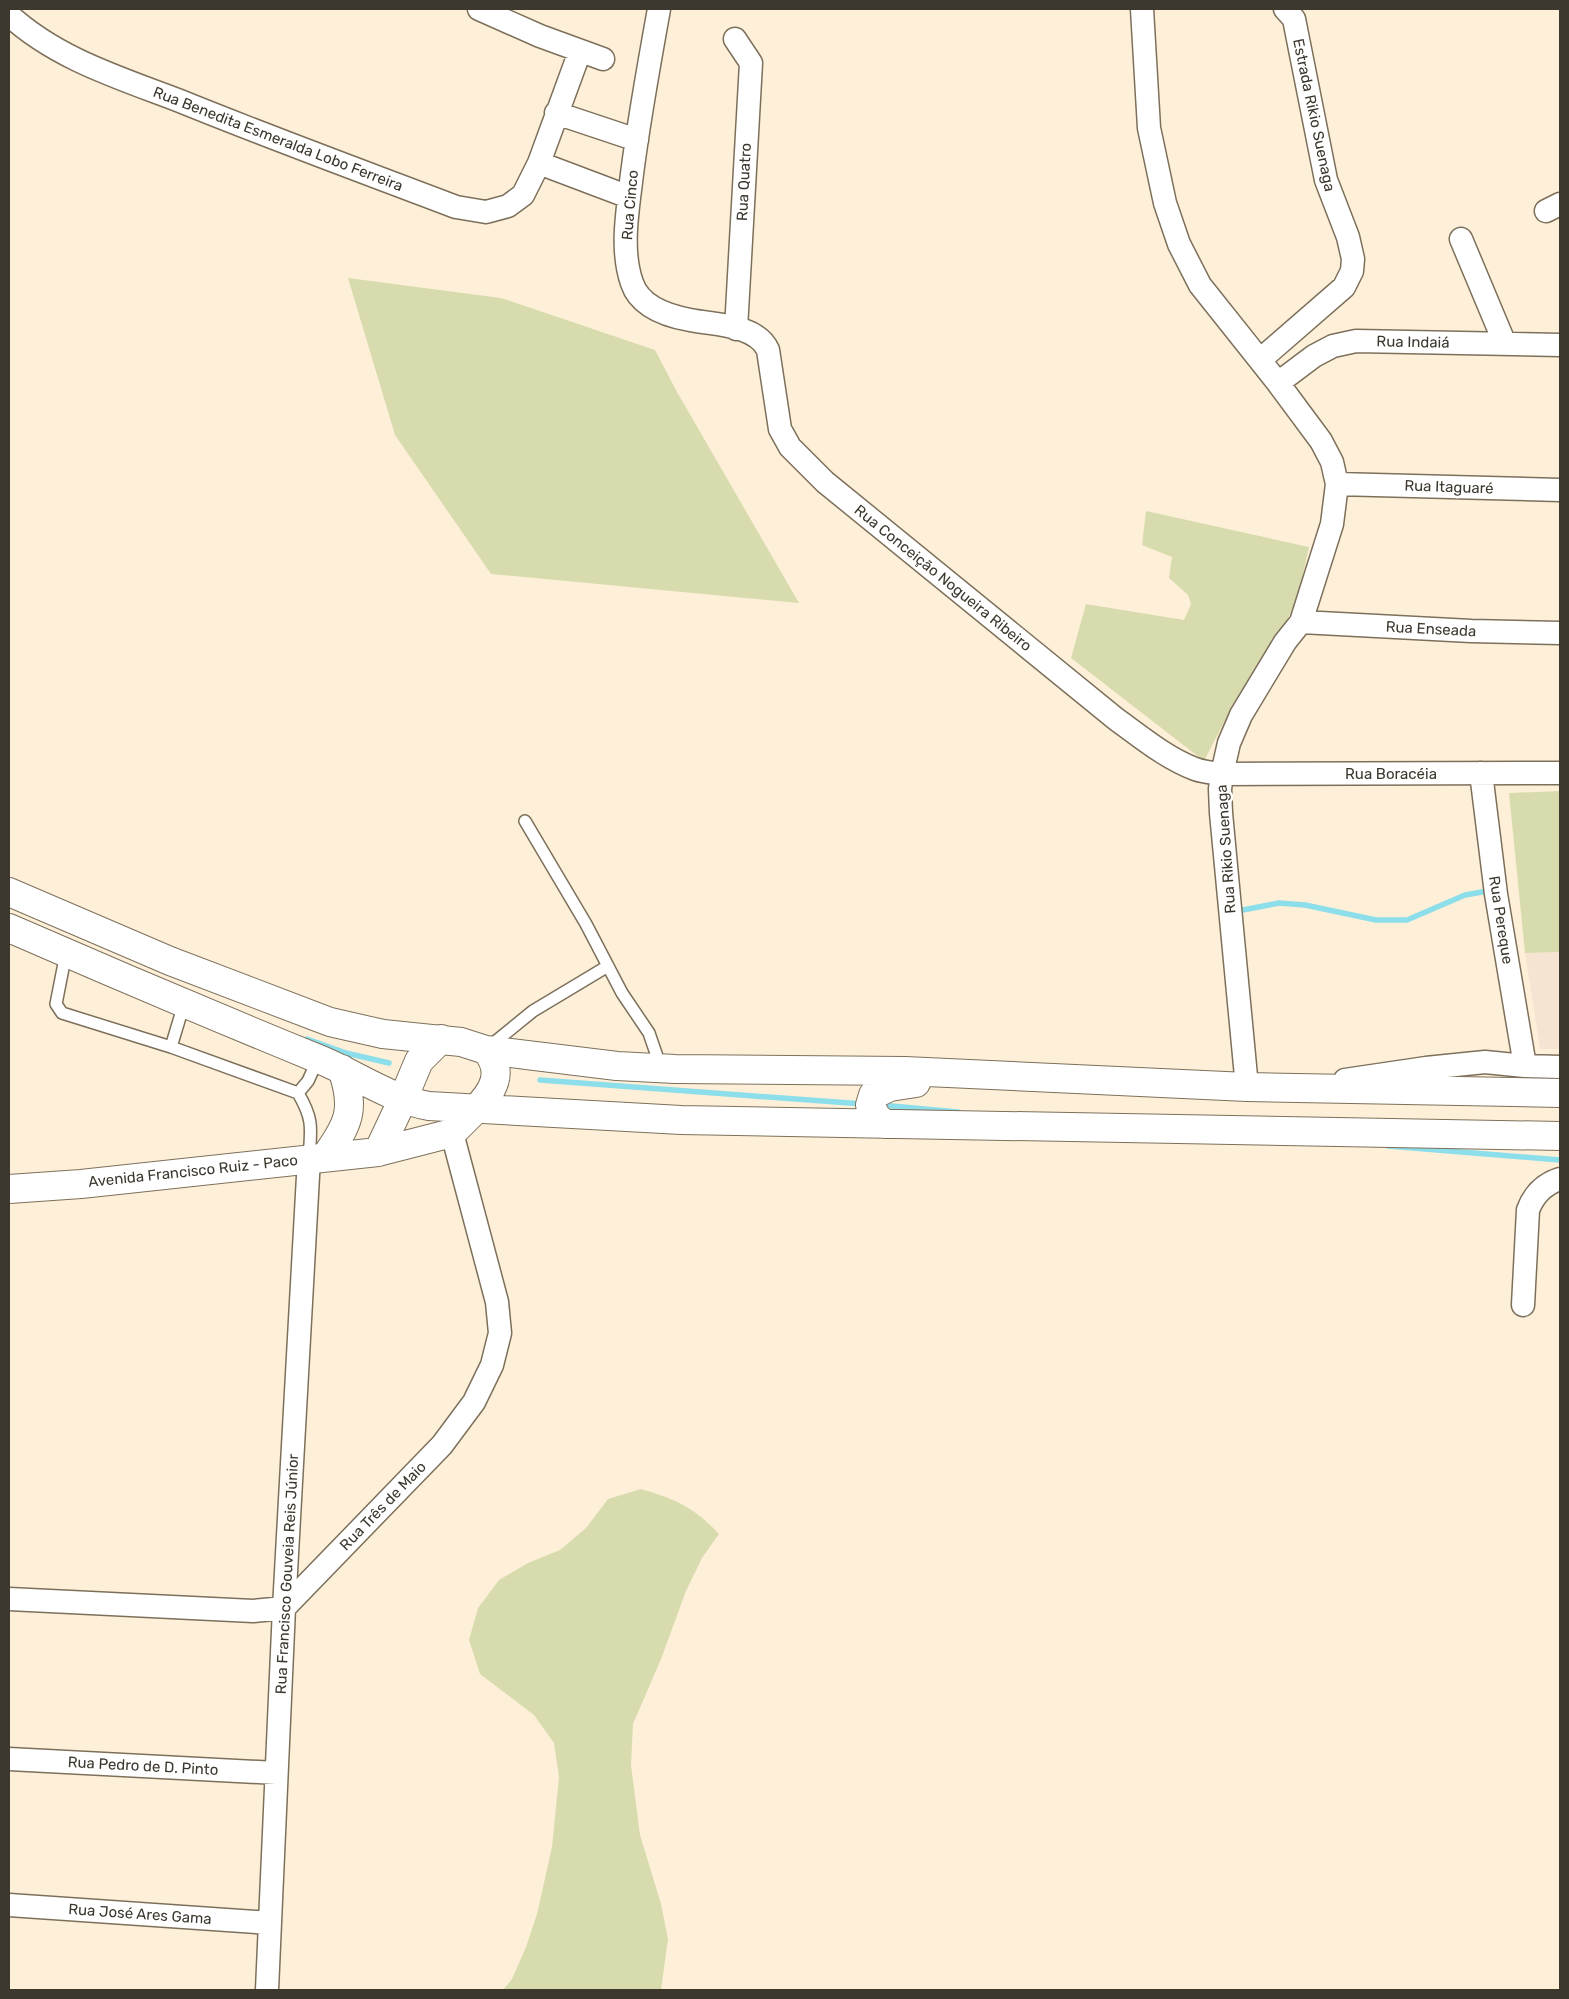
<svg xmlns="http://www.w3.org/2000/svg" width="1569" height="1999" font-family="Rubik,sans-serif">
<rect width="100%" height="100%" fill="#fef0d8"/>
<path fill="#f6e4d3" d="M1560,952V1049H1540L1525,953Z"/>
<path fill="#d7dbad" d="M348,278L501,298L655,350L677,392L799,603L491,574L395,435Z
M1146,511L1309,547L1298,597L1280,635L1232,707L1204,761L1071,658L1086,604L1184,620L1191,604L1188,595L1169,578L1172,557L1142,545Z
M1560,791V952L1525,953L1509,793Z
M641,1489C675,1499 694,1507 719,1534L702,1558L686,1591L661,1659L633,1724L631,1765L640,1835L661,1904L668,1939L661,1990H503L512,1979L526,1947L537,1914L552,1847L559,1777L554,1743L534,1715L480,1674L469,1640L478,1608L499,1580L528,1563L560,1550L586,1528L608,1499Z"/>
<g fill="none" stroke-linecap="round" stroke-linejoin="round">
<path stroke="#8bdeea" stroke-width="5.5" d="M1243,910L1279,903L1305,905L1376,920H1407L1465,895L1488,891
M307,1039L346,1053L389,1063
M540,1080L863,1104
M880,1105L958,1112
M1388,1146L1560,1160"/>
<g stroke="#7d705b" stroke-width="14">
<path id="service" d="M525,821L586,924L622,993L649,1033L661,1068
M66,953L56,1004L62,1013L171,1047L298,1093L308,1081L318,1059
M490,1046L533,1011L608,966
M171,1047L184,1004
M298,1093C314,1120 311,1129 309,1158"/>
</g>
<g stroke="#7d705b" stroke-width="25">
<path id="minor" d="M479,9L540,36L603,59
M659,9C649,64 639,119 632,174C628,209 620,249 632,283C640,307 668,316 690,320C714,325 756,324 768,350L780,429L790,447L825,482L1116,719C1141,737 1166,758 1195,769C1203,772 1213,773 1222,774L1560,773
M1142,9L1149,128L1165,203L1179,244L1200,285L1278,383L1321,441L1332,462L1337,484L1332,524L1301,622L1285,642L1241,715L1229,743L1222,774L1220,789L1221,813L1247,1087
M9,15C57,59 120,78 180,101C271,138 364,172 456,207L486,212L508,206L523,195L539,163L580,51
M735,39L751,63L736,329
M556,113L637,140
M539,163L629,197
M1546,211L1560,204
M1461,239L1505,344
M1260,360L1344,287L1352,271L1353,259L1348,237L1326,180L1294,19L1285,9
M1278,383L1314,356L1333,346L1356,341L1560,345
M1337,484L1560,490
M1301,622L1471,631L1560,633
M1481,773L1496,894L1525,1066
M1345,1080L1426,1068L1485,1062L1525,1066L1560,1067
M1523,1305L1528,1210C1534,1194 1544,1184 1560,1179
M9,1599L253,1611L284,1608L442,1445L474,1402L492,1365L500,1333L497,1302L452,1133
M9,1759L276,1773
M9,1905L270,1923
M267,1990L284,1608L309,1158"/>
</g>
<g stroke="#7d705b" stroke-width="30">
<path id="tertiary" d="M378,1152L403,1099
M9,1189L81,1184L378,1152L452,1133L475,1110"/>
</g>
<g stroke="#7d705b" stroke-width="30">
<path id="primary" d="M9,892L170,961L330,1022L383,1034L461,1042L486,1050L535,1056L617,1066L675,1069L905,1071L1247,1087L1560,1093
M9,928C112,973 216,1017 321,1060C357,1075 390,1099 429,1106L681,1120L1560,1136
M403,1099L419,1061L441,1039
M475,1110C493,1092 505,1072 486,1050
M884,1124L876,1116L870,1105L873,1095L890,1087L916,1083
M325,1157C349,1124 356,1109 342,1069"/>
</g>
<use href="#service" stroke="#fff" stroke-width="11"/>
<use href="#minor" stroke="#fff" stroke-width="22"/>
<use href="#tertiary" stroke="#fff" stroke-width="28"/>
<use href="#primary" stroke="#fff" stroke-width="28"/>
</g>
<g text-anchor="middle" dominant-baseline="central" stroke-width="5" stroke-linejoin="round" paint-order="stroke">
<g font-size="15" fill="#3d382e" stroke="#fff">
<text transform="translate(1314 115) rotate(78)">Estrada Rikio Suenaga</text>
<text transform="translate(278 139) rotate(21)">Rua Benedita Esmeralda Lobo Ferreira</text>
<text transform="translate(744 182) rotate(-87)">Rua Quatro</text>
<text transform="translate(630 205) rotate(-85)">Rua Cinco</text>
<text transform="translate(1413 342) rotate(1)">Rua Indaiá</text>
<text transform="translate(1449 487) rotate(2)">Rua Itaguaré</text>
<text transform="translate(943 578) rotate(39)">Rua Conceição Nogueira Ribeiro</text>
<text transform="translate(1431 629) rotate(3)">Rua Enseada</text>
<text x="1391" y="774">Rua Boracéia</text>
<text transform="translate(1226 849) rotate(-94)">Rua Rikio Suenaga</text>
<text transform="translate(1501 920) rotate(81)">Rua Pereque</text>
<text transform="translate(193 1171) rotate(-6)">Avenida Francisco Ruiz - Paco</text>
<text transform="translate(383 1506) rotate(-46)">Rua Três de Maio</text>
<text transform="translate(287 1574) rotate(-87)">Rua Francisco Gouveia Reis Júnior</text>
<text transform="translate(143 1766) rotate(3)">Rua Pedro de D. Pinto</text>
<text transform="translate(140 1914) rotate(4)">Rua José Ares Gama</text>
</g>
</g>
<rect width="1569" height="1999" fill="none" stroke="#3d382e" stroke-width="20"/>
</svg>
